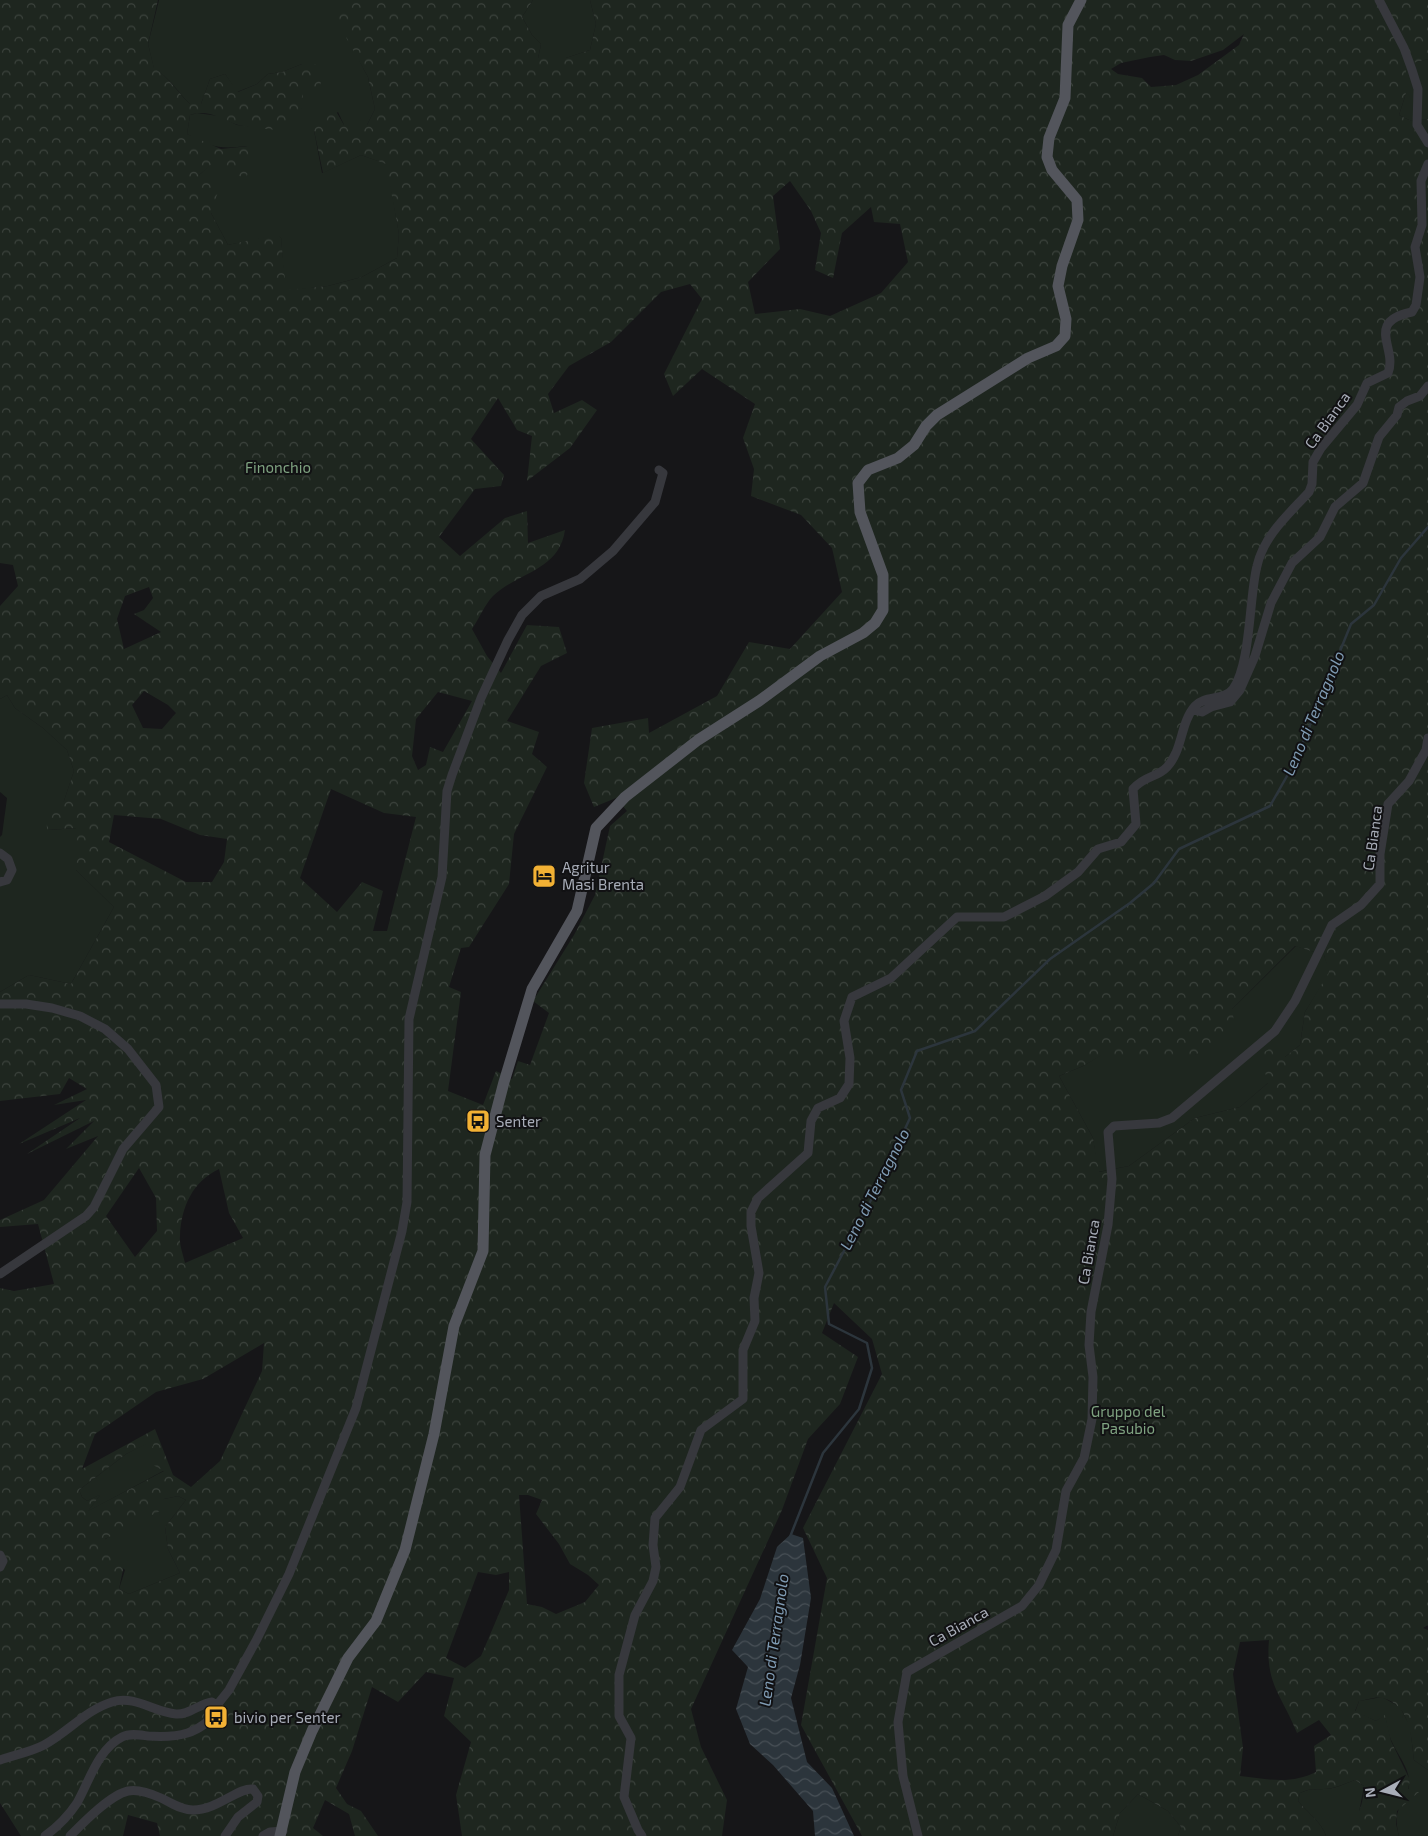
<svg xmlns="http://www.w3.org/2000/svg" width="1428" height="1836" font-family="'Exo 2',sans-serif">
<defs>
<pattern id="forest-crowns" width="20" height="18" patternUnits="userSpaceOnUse" patternTransform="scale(1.25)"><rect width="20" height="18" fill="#1e261f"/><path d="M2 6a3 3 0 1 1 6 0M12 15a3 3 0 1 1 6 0" fill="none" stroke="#3c433d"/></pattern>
<pattern id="water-waves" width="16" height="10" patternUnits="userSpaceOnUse" patternTransform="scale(1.25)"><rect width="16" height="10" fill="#2c353c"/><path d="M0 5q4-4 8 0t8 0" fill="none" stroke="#485056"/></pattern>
</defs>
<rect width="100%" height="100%" fill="#161618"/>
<path fill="#1e261f" d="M159,0H343L360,62L368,77L375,109L367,125H344L338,112L314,130L322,173L361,155L387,164L399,234L397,258L362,277L328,286L285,291L281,238L278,235L228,245L211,213L199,175L211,164L248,146C220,149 212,148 187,134L190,115L197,113L219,116L237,125L264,128L302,108V64L282,72L268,74L257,84L237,92L225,74L210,79L201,104H190C177,92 170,77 154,69L148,44Z
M533,0H590L596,24L590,50L566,58H538L541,44L532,35L522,17Z
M1428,59V119L1411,121L1399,115L1406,93V65Z
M7,695L15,708L43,728L67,750L74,771L64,801L48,830L76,828V870L114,907L71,984L29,975L0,992V837L2,835L7,798L0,792V699Z
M1296,946L1324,955L1330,972L1305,1012L1300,1045L1285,1057L1268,1083L1240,1107L1195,1118L1129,1166L1098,1172L1093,1138L1059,1076L1083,1066L1101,1055H1195L1232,1009Z
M155,1439L165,1470L87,1512L100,1495L87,1501L82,1497L79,1490L126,1454Z
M178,1496L186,1500L165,1527L168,1549L180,1573L129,1594L119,1589L125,1570L113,1559L104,1540L164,1499Z
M1382,1697L1400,1707L1410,1726L1414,1760L1428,1770V1836H1399C1390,1803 1410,1803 1409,1781C1409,1768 1397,1754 1392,1742C1388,1734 1387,1724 1385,1716L1376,1721L1355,1712L1359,1701Z
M1355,1780L1364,1786L1358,1818L1347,1828L1346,1836H1326C1322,1823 1307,1812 1298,1801L1300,1793C1310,1788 1314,1790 1323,1789C1335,1789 1344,1784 1355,1780Z
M1138,1794L1168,1811L1181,1827L1178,1836H1113L1120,1813Z"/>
<path fill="url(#forest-crowns)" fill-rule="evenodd" d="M0,0H158L148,44L154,68C169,77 177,92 190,104H201L210,79L225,74L238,92L257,84L268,74L282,72L302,64H318L321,85L315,95L303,91L302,108L297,122C293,124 288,128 283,129C275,131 243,127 235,124C220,118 207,109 190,115L187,134L221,149L249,146L252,159L246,179L212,164L199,175L219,189L211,213L228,245L278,234L281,238L286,290L328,286L362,277L397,258L399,234L386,164L361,155L323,173L314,130L330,101L344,125H367L375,109L368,77L337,21L343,0H533L522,17L532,35L541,44L538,58H566L590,50L596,24L590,0H1428V59L1406,65V93L1399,115L1411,121L1428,119V1625L1423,1628L1428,1630V1770L1414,1760C1411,1736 1411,1706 1383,1698C1376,1696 1366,1700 1359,1701L1355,1711L1376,1721L1385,1715L1391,1741L1410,1780L1408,1789L1419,1792L1397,1811L1396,1824L1399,1836H1346V1828C1360,1816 1363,1804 1364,1786L1355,1780C1344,1784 1334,1789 1323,1789C1313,1790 1310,1788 1300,1793L1298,1801C1307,1812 1322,1823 1326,1836H1178L1181,1827L1168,1811L1138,1794L1120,1813L1113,1836H862L801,1725L827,1578L803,1528L882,1374L872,1339L834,1303L822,1333L858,1357L840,1404L808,1439L782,1510L691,1709L701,1747L727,1800L722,1836H462L456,1795L471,1742L444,1716L454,1678L426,1672L398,1702L372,1687L352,1751L336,1788L347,1804L361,1811L378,1836H355L349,1814L325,1800L313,1828L323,1836H160L157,1823L128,1815L123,1836H21L0,1803V1288L14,1291L54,1284L38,1224L0,1227V1220L44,1200L98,1136L66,1149L94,1121L27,1154L80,1118L19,1144L86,1100L54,1105L87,1089L69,1078L60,1094L0,1101V992L29,975L71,984L114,907L76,870V828L47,830L46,809L64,801L74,771L67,750L43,728L15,708L7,695L0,699V606L18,586L13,565L0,563ZM1244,34L1239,45L1198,75L1176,85L1151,87L1142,78L1118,74L1111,69L1121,63L1150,57L1164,55L1175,60L1191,61L1223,50ZM790,181L811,211L821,233L815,270L833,278L842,233L871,207L874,222L900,224L908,262L881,293L830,316L800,309L755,314L748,282L780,249L773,196ZM690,284L702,299L664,374L673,396L702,369L755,404L743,438L754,469L751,496L801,515L832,548L842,592L790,649L749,642L717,696L649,733L648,718L592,728L584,783L594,807L616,798L627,811L610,826L595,895L574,935L533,1001L549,1013L530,1065L518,1061L512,1079L496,1071L483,1105L448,1091L461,992L449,987L461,948L469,947L509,884L514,834L547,767L532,754L539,732L507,721L541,666L567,653L559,627L527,625L501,673L487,656L472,629C479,619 485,604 493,596C518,572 559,571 565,530L528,543L527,511L505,518L460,556L439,537L475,489L501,486L504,475L471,439L498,398L517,430L532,436L527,481L570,448L597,410L582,400L554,413L548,394L569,366L611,342L661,292ZM149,587L153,598L144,610L134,614L161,632L124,649L117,619L125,596ZM144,691L168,705L176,713L162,729L143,728L132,705ZM438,692L472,701L443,752L430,747L426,765L418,770L412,756L416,719ZM331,789L384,813L416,817L387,931H373L383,891L362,882L337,912L300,878ZM114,815L161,819L200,835L227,839L224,862L212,882H186L109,842ZM1295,946L1324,955L1329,972L1305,1012L1300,1045L1285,1057L1274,1046L1260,1054L1268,1083L1240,1107L1195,1118L1129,1166L1099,1172L1093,1138L1059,1076L1083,1066L1102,1055H1195L1236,1033L1232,1009ZM139,1168L156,1198L157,1231L135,1257L106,1216ZM219,1169L229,1213L243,1238L185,1263C183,1254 179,1244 180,1236C181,1207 193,1181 219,1169ZM264,1343L262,1371L220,1461L191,1487L173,1475L155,1429L82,1469L95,1434L156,1392L203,1379ZM155,1440L150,1453L153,1465L164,1471L88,1511L101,1494L87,1501L82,1497L79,1490L126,1454ZM519,1495H528L542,1500L536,1514L559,1544L570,1564L588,1575L599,1585L585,1602L556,1614L542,1607L527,1604ZM178,1496L186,1500L165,1527L168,1549L180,1573L129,1594L119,1589L125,1560L113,1558L120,1550H109L113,1543L105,1539L162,1510L164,1499ZM478,1572L496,1575L509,1572V1590L481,1656L465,1668L446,1658ZM1269,1640C1265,1684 1282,1695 1297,1733L1319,1720L1331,1735L1314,1746L1316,1772C1289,1785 1268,1779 1240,1776L1243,1748L1233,1674L1240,1642Z"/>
<path fill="url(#water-waves)" d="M791,1534L803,1538L811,1598L800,1665L791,1698L807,1762L832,1788L854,1836H815L813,1811L773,1765L750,1744L736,1709L748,1667L732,1650L760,1599L777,1547Z"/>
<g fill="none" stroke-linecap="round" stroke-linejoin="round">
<path stroke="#2c353c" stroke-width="2.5" d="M790,1537L823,1453L859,1409L872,1368L867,1343L829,1324L825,1287L881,1181L910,1118L901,1090L917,1051L975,1031L1050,959L1130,903L1154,883L1179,849L1270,806L1295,762L1351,624L1374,605L1401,558L1428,527"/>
<path stroke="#37383d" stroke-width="9" d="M1379,0L1404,48L1412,70L1418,89L1417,125L1428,143
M1194,710L1202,712L1211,707L1230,702L1240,690L1255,656L1271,603L1292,563L1320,537L1335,507L1363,483L1379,437L1397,415L1399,407L1407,401L1420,396L1428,386
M0,853L8,859L12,870L7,880L0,882
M0,1004H26L52,1008L80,1016L105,1029L128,1049L156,1085L159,1107L123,1149L94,1207L86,1216L0,1274
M0,1555L3,1561L0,1567
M217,1705L229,1690L257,1639L289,1574L356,1408L402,1231L407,1202L409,1019L442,877L447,791L452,775L481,698L508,640L522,615L541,596L580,579L613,551L655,502L663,473L659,470
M0,1760C14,1755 31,1752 44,1745C68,1732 86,1710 112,1702C135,1695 154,1712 176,1714C189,1715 199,1704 212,1702L217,1705L218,1709C201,1735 177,1738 148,1736C140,1735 130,1733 122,1737C98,1749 89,1782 77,1803C69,1815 56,1828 45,1836
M70,1836C83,1823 110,1795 128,1791C138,1789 152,1794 161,1798C172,1803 181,1810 193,1810C217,1810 239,1787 253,1789L258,1796L257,1802L238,1817L225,1836
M263,1836L270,1832L283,1831
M642,1836L638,1830L624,1797L631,1738L619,1716V1675L635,1615L653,1581L656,1567L653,1545L655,1518L680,1487L701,1430L743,1399V1350L755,1321L754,1298L759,1273L751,1226V1212L758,1198L808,1153L811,1121L818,1108L840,1098L849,1084L850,1058L844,1021L852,997L891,978L957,917H1004L1045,896L1078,872L1098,849L1121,842L1136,824L1133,789C1145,775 1157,778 1167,767C1183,750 1180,723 1195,706C1205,695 1224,701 1233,689C1251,664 1249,597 1257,566C1264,535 1289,514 1309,492L1312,484L1313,462L1321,448L1357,405L1367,383L1388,373C1398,348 1364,322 1412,312L1416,305L1420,277L1415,247L1422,225L1421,181L1428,164
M918,1836L903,1776L898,1722L907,1672L1022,1606L1039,1585L1056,1550L1066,1491L1084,1458L1092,1419L1093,1377L1089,1345L1091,1312L1108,1225L1112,1179L1108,1132L1114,1126L1159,1123L1172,1118L1275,1031L1295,1001L1332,925L1361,905L1380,884V854L1388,804L1409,781L1426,750L1428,738"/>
<path stroke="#53555c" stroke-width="11" d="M280,1836L295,1772L312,1731L348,1658L376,1621L405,1550L434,1434L454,1326L483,1251L485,1155L504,1082L532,989L577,911L596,828L625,797L698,740L759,701L820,656L863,633L875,623L883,610V575L860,512L858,483L868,470L898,458L914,445L926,426L937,415L1028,358L1056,346L1065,336L1066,319L1058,286L1062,266L1078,220L1077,200L1052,170L1047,157L1049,138L1065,98L1068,25L1081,0"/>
</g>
<defs>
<g id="hotel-square" transform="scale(1.25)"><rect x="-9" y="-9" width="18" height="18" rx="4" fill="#f2b134" stroke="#111113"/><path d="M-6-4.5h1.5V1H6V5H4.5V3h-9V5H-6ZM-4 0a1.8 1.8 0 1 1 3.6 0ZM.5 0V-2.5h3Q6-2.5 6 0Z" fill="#111"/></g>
<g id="bus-square" transform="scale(1.25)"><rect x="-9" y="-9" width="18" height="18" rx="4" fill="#f2b134" stroke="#111113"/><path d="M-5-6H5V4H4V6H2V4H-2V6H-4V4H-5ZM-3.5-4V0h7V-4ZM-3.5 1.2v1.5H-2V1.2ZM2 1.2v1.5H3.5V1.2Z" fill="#111"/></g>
</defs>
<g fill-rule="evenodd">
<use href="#hotel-square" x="544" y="876"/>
<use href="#bus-square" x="478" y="1121"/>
<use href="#bus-square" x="216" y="1717"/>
</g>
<g text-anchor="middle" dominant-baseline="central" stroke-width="4" stroke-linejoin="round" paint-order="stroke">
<g font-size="15" fill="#a8adb8" stroke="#111113">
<text transform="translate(1327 420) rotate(-54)">Ca Bianca</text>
<text transform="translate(1372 838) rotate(-82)">Ca Bianca</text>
<text transform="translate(1088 1252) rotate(-80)">Ca Bianca</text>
<text transform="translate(958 1626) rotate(-29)">Ca Bianca</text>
</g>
<g font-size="15" fill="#7fa381" stroke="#111113">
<text x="278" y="467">Finonchio</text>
<text x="1128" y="1411">Gruppo del<tspan x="1128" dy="17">Pasubio</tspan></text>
</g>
<g font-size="15" fill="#a8adb8" stroke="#111113" text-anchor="start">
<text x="562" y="867">Agritur<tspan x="562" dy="17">Masi Brenta</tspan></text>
<text x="496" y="1121">Senter</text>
<text x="234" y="1717">bivio per Senter</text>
</g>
<g font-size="16" font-style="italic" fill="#7f9bb3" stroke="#111113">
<text transform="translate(1313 713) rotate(-67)">Leno di Terragnolo</text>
<text transform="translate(874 1189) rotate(-63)">Leno di Terragnolo</text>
<text transform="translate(773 1640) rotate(-82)">Leno di Terragnolo</text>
</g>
</g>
<g transform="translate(1383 1791) rotate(263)" stroke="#111113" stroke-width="4" paint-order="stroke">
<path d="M0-4L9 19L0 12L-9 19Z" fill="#a8adb8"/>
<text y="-8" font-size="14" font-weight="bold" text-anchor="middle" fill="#a8adb8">N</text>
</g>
</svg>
